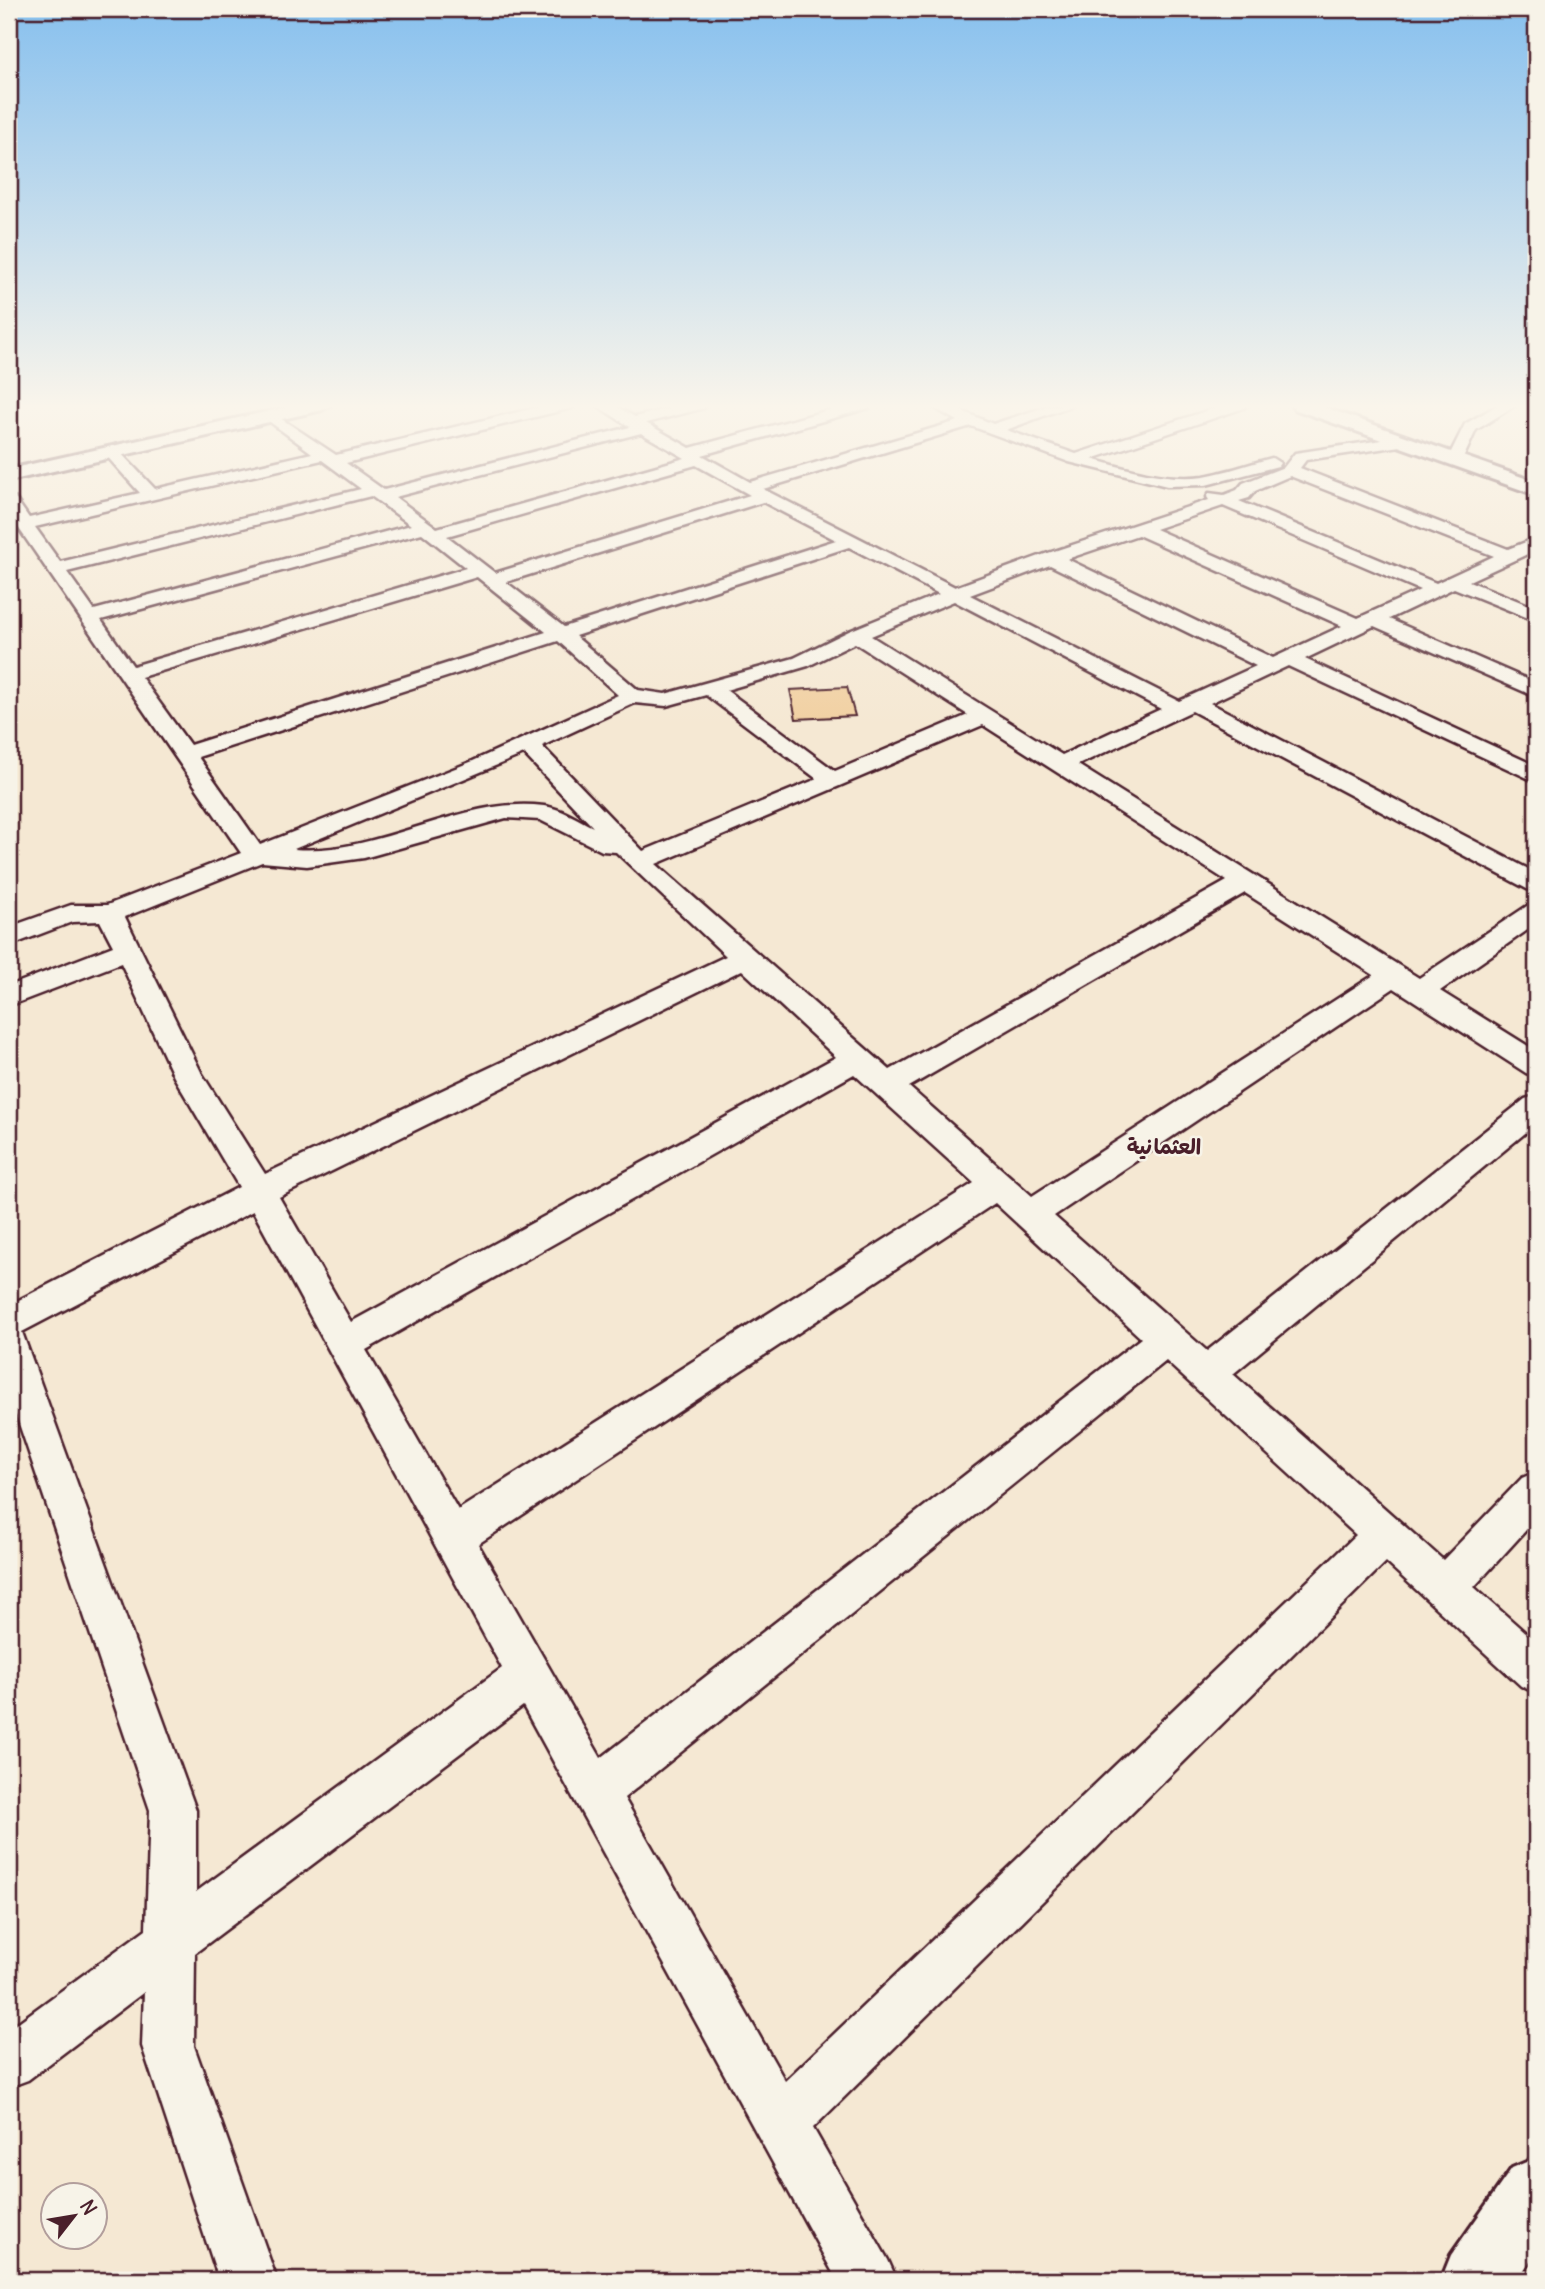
<svg xmlns="http://www.w3.org/2000/svg" width="1545" height="2289" font-family="Delius,'Playpen Sans Arabic',sans-serif">
<rect width="100%" height="100%" fill="#f5e8d3"/>
<filter id="ink" filterUnits="userSpaceOnUse"><feTurbulence type="fractalNoise" baseFrequency=".0143" numOctaves="2"/><feDisplacementMap in="SourceGraphic" scale="14" xChannelSelector="R" yChannelSelector="G"/><feConvolveMatrix kernelMatrix="1 2 1 2 8 2 1 2 1" color-interpolation-filters="sRGB"/></filter>
<g filter="url(#ink)">
<path fill="#f1d0a2" stroke="#4a1f2b" stroke-width="2" d="M847,687L855,716L796,719L790,690Z"/>
<g fill="none" stroke-linecap="round" stroke-linejoin="round">
<g stroke="#4a1f2b" stroke-width="5">
<path id="minor" d="M548,405H574L572,408L346,463L384,490L630,427L596,405H614L635,417L681,405H706L704,408L646,423L690,448L847,405H871L869,408L702,455L750,482L958,421L929,405H948L993,424L1051,405H1073L1006,430L1076,454L1224,405H1246L1244,408L1092,459C1128,469 1166,481 1204,476C1227,472 1249,464 1272,458L1280,463L1278,466L1206,485L1167,486L1069,462L971,426L763,489L955,587L1045,554L1209,500L1207,497L1209,493L1224,495L1237,490L1243,483L1284,467L1295,453L1402,437L1407,439L1410,442L1407,445L1306,460L1300,468L1508,549L1536,538V550L1469,581L1536,608V621L1454,588L1389,619L1536,683V697L1374,626L1305,659L1536,766V782L1288,666L1210,703L1536,873V891L1527,889L1192,711L1078,765L1419,978L1527,906L1536,904V924L1440,991L1536,1051V1076L1526,1073L1394,988L1054,1216L1207,1351L1525,1099L1536,1096V1124L1233,1374L1443,1560L1522,1478L1536,1472V1519L1474,1587L1536,1642V1693L1521,1686L1386,1562L813,2128L888,2260L897,2280H837L523,1706L195,1953L194,2046L277,2280H219L142,2046L144,1992L28,2080L9,2087V2029L146,1929L150,1810L9,1394V1305L239,1187L174,1077L121,963L9,1006V986L113,946L100,921L72,922L9,946V927L71,905H107L241,853L9,514V497L15,498L29,518L140,493L103,452L111,447L117,449L155,489L312,453L266,419L264,416L271,412L336,455ZM641,433L685,458L437,528L395,497ZM322,460L361,489L60,562L35,527ZM696,465L750,495L495,573L447,536ZM1290,476L1494,556L1436,583L1239,501L1249,498L1255,491ZM371,496L411,525L94,610L67,572ZM763,502L836,540L564,627L506,582ZM1223,506L1420,590L1358,618L1155,529ZM422,533L466,568L133,666L101,620ZM1138,535L1342,626L1273,658L1067,559ZM849,547L939,594L849,631L794,658L665,694L638,690L575,636ZM1050,565L1256,666L1179,701L970,595ZM477,577L546,632L190,745L141,677ZM954,601L1161,709L1062,755L871,636ZM558,641L618,695L473,761L260,845L198,757ZM855,643L968,715L835,771L726,690L808,666ZM706,695L817,779L643,851L542,746L635,703L666,706ZM983,725L1227,881L890,1070L656,864ZM524,754L593,827C578,820 561,808 544,806C462,795 380,856 294,849ZM506,818L540,820L602,851L616,852L726,956L265,1174L202,1074L125,917L262,862L307,866L364,858ZM1245,893L1374,975L1032,1196L909,1087ZM742,970L836,1057L351,1322L279,1197ZM854,1074L974,1183L458,1510L366,1350ZM995,1203L1141,1338L601,1758L478,1544ZM253,1211L502,1668L196,1892V1810L22,1332ZM1166,1361L1356,1535L785,2081L624,1798Z
M1498,405H1516L1476,430L1461,463H1449L1447,460L1465,424Z"/>
</g>
<g stroke="#4a1f2b" stroke-width="6">
<path id="tertiary" d="M297,405H331L322,410L9,481V469Z
M1291,405H1318L1536,482V495L1294,409Z
M1536,2158V2252L1517,2280H1441L1451,2255L1512,2168Z"/>
</g>
<use href="#minor" fill="#f7f3e8" fill-rule="evenodd"/>
<use href="#tertiary" fill="#f7f3e8" fill-rule="evenodd"/>
</g>
</g>
<linearGradient id="sky" x2="0" y2="1"><stop stop-color="#87c0ee"/><stop offset="0.56" stop-color="#faf5eb"/><stop offset="1" stop-color="#faf5eb" stop-opacity="0"/></linearGradient>
<rect width="1545" height="726" fill="url(#sky)"/>
<g text-anchor="middle" dominant-baseline="central" stroke-width="5" stroke-linejoin="round" paint-order="stroke">
<g font-size="21" font-weight="bold" fill="#4a1f2b" stroke="#f7f3e8">
<text x="1164" y="1146">العثمانية</text>
</g>
</g>
<rect width="1545" height="2289" fill="none" stroke="#f7f3e8" stroke-width="35"/>
<rect x="18" y="18" width="1510" height="2254" fill="none" stroke="#4a1f2b" stroke-width="2.5" filter="url(#ink)"/>
<g transform="translate(74 2216) rotate(59)"><circle r="33" fill="#f7f3e8" stroke="#b29e9c" stroke-width="2"/>
<path d="M0-5L12 26L0 18L-12 26Z" fill="#4a1f2b"/>
<text y="-10" font-size="19" font-weight="bold" text-anchor="middle" fill="#4a1f2b">N</text>
</g>
</svg>
